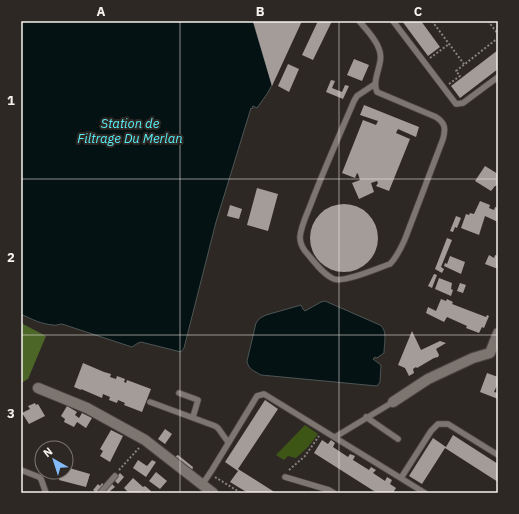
<svg xmlns="http://www.w3.org/2000/svg" width="519" height="514" font-family="'IBM Plex Sans',sans-serif">
<rect width="100%" height="100%" fill="#2e2824"/>
<path fill="#3d5616" d="M305,425L318,434L308,447L296,458L288,456L284,460L276,455Z"/>
<path fill="#4b6626" d="M21,323L46,336L28,379L21,383Z"/>
<path fill="#051213" stroke="#4d5555" d="M21,21H253L272,85L267,94L257,108L253,106L252,109L251,108L216,222L184,348L181,352L141,342L138,343L132,347L62,324C58,324 56,326 53,325C41,324 31,319 21,314Z
M325,301L380,325C388,331 384,343 384,353L377,358L375,357L373,359L381,365L380,382L377,386L261,375C254,371 248,369 247,361L256,323L260,318L266,315L301,305L303,309L305,311L321,302Z"/>
<path fill="#a49c98" d="M253,21H302L272,86Z
M318,21H332L313,60L302,55Z
M402,21H421L440,47L428,56Z
M498,50V69L460,98L451,86Z
M354,59L369,65L362,81L347,75Z
M288,64L299,69L289,92L278,86Z
M331,80L335,81L332,88L342,92L345,85L349,86L343,99L326,92Z
M364,105L419,127L416,137L398,129L396,133L410,139L389,191L376,186L378,183L377,181L371,183L374,192L359,199L352,183L360,180L358,174L357,173L355,178L342,173L363,120L376,125L378,121L360,115Z
M485,166L498,174V183L496,186H495L491,191L475,181Z
M257,188L278,194L268,231L247,225Z
M480,201L490,205L489,208L494,210L495,207L498,208V222L485,216L479,235L461,228L466,214L469,215L470,213L474,214Z
M310 238a34 34 0 1 1 68 0a34 34 0 1 1-68 0Z
M230,205L242,209L239,219L227,216Z
M456,216L461,218L457,228L455,227L453,232L450,231Z
M447,238L452,240L441,267L444,269L442,273L435,269Z
M489,255L494,258L495,255L498,256V269L485,264Z
M450,256L465,262L461,274L444,266L445,263L447,264Z
M434,274L437,275L432,288L428,286Z
M439,278L452,283L451,289L453,290L451,296L435,289Z
M460,283L466,285L463,293L457,291Z
M441,299L446,301L447,299L453,302L452,304L486,317L487,315L489,316L484,328L482,327L479,333L466,328L467,326L447,317L444,322L426,313L428,307L436,311Z
M412,331L421,350L440,341L446,343L436,349L439,355L438,357L434,358L417,368L416,367L413,369L414,373L409,376L405,368L398,365Z
M83,363L104,372L111,374L110,377L116,379L117,376L125,379L124,382L126,383L127,380L151,389L142,412L124,405L125,403L118,400L117,403L109,400L110,397L103,394L102,398L81,389V390L74,387Z
M487,373L498,377V383L494,392L498,393V399L480,392Z
M265,400L278,409L238,469L276,493H248L230,482L238,471L225,462Z
M35,403L36,405L38,404L45,416L29,424L22,413L30,409L28,406Z
M67,406L77,412L75,415L79,418L82,413L92,418L86,428L77,422L74,427L64,422L65,419L61,416Z
M165,429L172,434L165,444L158,439Z
M111,430L123,436L110,462L100,456L103,451L100,449Z
M453,435L498,464V482L445,448L422,484L409,476L433,438L446,447Z
M322,440L328,444L331,440L335,443L333,447L348,457L350,454L355,456L353,460L369,470L371,467L376,470L373,473L385,481L387,477L392,480L390,484L396,488L393,493H377L314,453Z
M178,455L193,467L191,474L175,461L176,456Z
M138,460L147,466L152,460L156,462L146,477L133,468Z
M66,467L90,474L86,487L59,480L61,472H66Z
M156,472L167,481L160,489L149,481Z
M120,473L124,477L118,484L114,480Z
M133,478L143,487L145,486L151,491L149,493H146L144,491L142,493H129L124,488Z
M102,483L104,485L97,493L93,490L98,484L100,486Z
M111,483L115,487L109,492L110,493H102Z"/>
<g fill="none" stroke-linecap="round" stroke-linejoin="round">
<g stroke="#4c4743" stroke-width="7">
<path id="lane" d="M359,21C366,29 376,39 379,49C385,63 371,78 377,92L436,117C445,123 446,128 443,139L405,239C401,248 397,257 390,264C378,268 344,283 334,279C323,275 313,260 305,251C302,247 300,242 300,237C301,225 308,212 312,201C325,167 340,134 354,101L357,96L375,84
M393,21L456,104L463,103L498,77
M179,393L198,400L193,417
M150,402L215,426L218,428L228,442
M366,417L398,439
M335,437L393,402
M21,470L39,477L41,479L46,493
M285,477L329,490L334,493
M401,478L431,431L438,424H448L498,455
M202,485L212,470L257,396L264,394L425,493
M100,493L115,476"/>
</g>
<g stroke="#4c4743" stroke-width="12">
<path id="street" d="M38,388L87,408L145,440L213,493
M393,402L428,379L473,358L490,353L498,333"/>
</g>
<path stroke="#888380" stroke-width="2" stroke-dasharray="2 2" stroke-linecap="butt" d="M432,21L464,64
M488,21L498,34
M430,58L449,44
M449,84L460,76L456,71L498,38
M119,470L139,448
M289,470L305,456L319,436
M215,477L241,493"/>
<use href="#lane" stroke="#7c7570" stroke-width="5.5"/>
<use href="#street" stroke="#7c7570" stroke-width="10"/>
</g>
<path fill="none" stroke="#f5f1ef" stroke-width="1" stroke-opacity="0.55" d="M180,21V493M339,21V493M21,179H498M21,335H498"/>
<g text-anchor="middle" dominant-baseline="central" stroke-width="4" stroke-linejoin="round" paint-order="stroke">
<g font-size="13" font-style="italic" fill="#56eef7" stroke="#2e2824">
<text x="130" y="123">Station de<tspan x="130" dy="15">Filtrage Du Merlan</tspan></text>
</g>
</g>
<rect width="519" height="514" fill="none" stroke="#2e2824" stroke-width="44"/>
<g transform="translate(54 460) rotate(321)"><circle r="19" fill="#2e2824" stroke="#7e7875"/>
<path d="M0-3L7 15L0 10L-7 15Z" fill="#84bcfb"/>
<text y="-6" font-size="11" font-weight="bold" text-anchor="middle" fill="#f5f1ef">N</text>
</g>
<rect x="22" y="22" width="475" height="470" fill="none" stroke="#f5f1ef" stroke-width="1.5"/>
<g font-size="13" text-anchor="middle" font-weight="bold" fill="#f5f1ef">
<text x="101" y="16">A</text>
<text x="260" y="16">B</text>
<text x="418" y="16">C</text>
<text x="11" y="105">1</text>
<text x="11" y="262">2</text>
<text x="11" y="418">3</text>
</g>
</svg>
